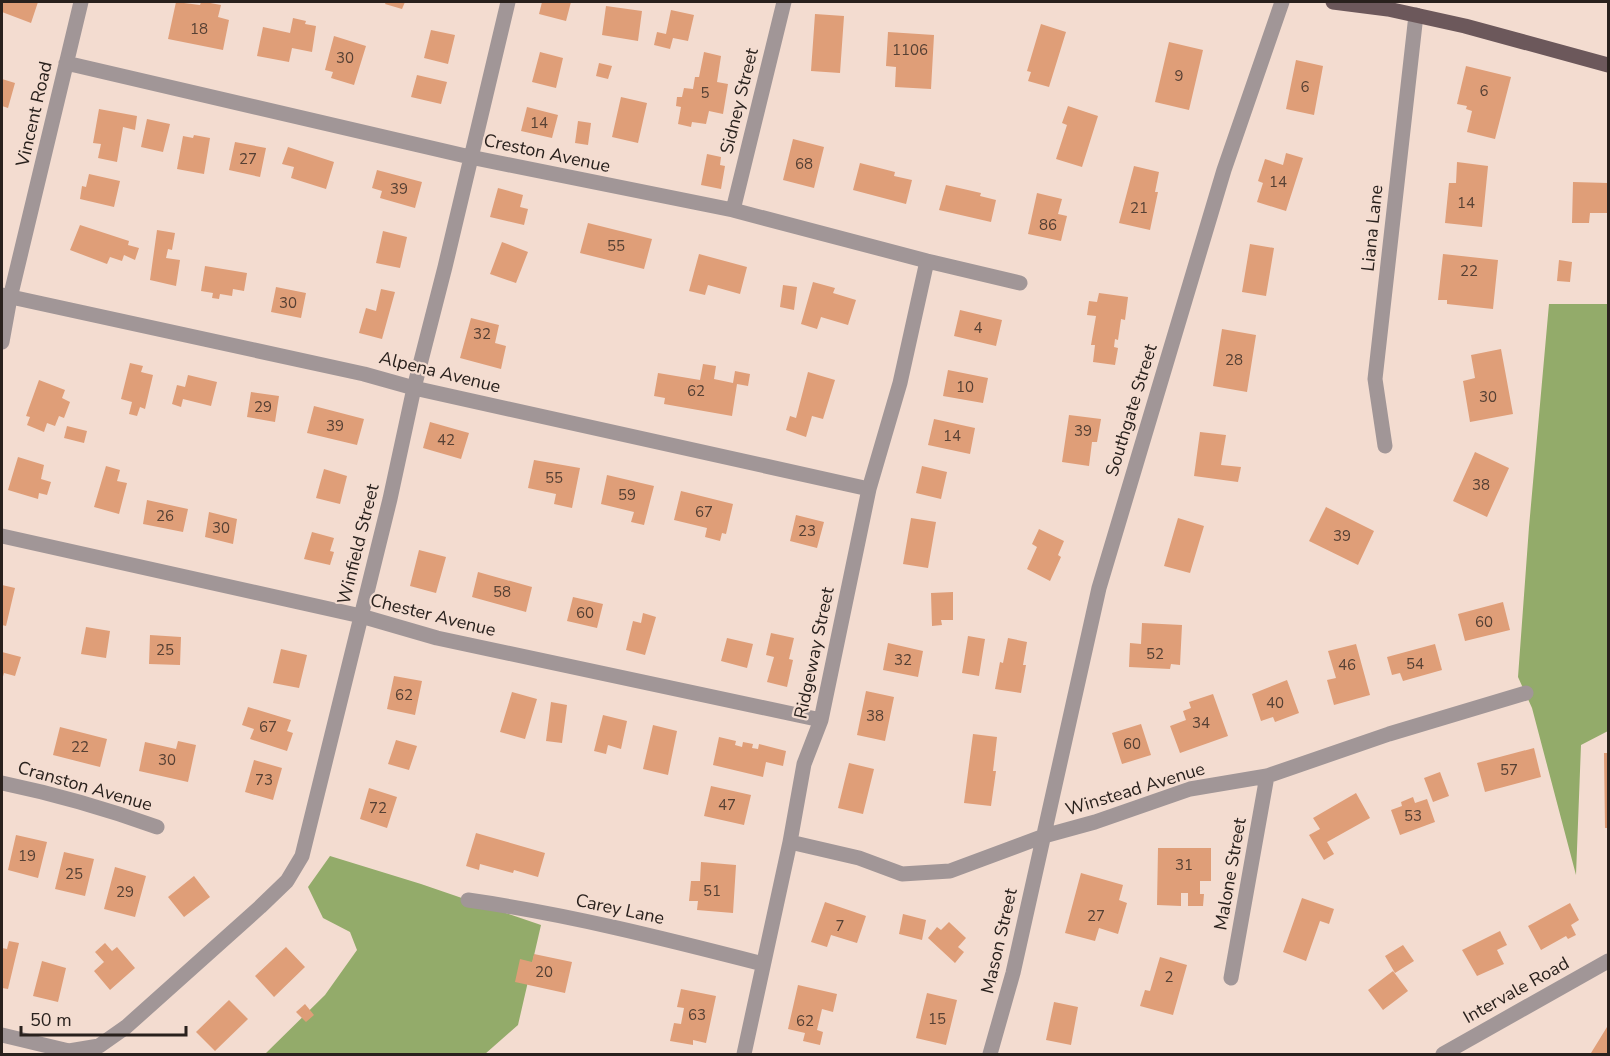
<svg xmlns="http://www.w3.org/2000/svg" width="1610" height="1056" font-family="'Nunito Sans',sans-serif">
<rect width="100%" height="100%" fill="#f3dcd0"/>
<path fill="#93ab6a" d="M1549,304H1608V731L1581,745L1576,875L1532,708L1518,677L1529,527Z
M330,856L421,884L541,925L518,1025L485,1054H265L325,995L357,950L350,932L323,918L308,887Z"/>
<path fill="#df9e78" d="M2,2H38L31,23L2,12Z
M176,2L200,5L201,2H205L221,5L218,17L229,20L223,50L168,39Z
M386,2H405L402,9L385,4Z
M542,2H571L566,21L539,14Z
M606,6L642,11L638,41L602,35Z
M671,10L694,15L688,41L673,38L670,49L654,45L657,32L666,34Z
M815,14L844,16L840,73L811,71Z
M293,18L306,21L305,24L316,26L312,52L292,48L289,62L257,56L263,27L290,33Z
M1041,24L1066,32L1049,87L1028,81L1031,72L1027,71Z
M431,30L455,35L448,64L424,58Z
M888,32L934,35L931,89L895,87L896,67L886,66Z
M334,36L366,46L354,85L331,78L333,72L325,70Z
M1169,42L1203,50L1189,110L1155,102Z
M540,52L563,58L556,88L532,82Z
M704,52L721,56L717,82L728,84L723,114L709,111L706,124L692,122L691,127L678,124L681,107L676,106L677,97H682L684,88L693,89L695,77H699Z
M1296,60L1323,66L1314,115L1286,109Z
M599,63L612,66L608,79L596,76Z
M1466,66L1511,77L1495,139L1467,132L1472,111L1466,109L1467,106L1457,104Z
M417,75L447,82L441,104L411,97Z
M2,79L15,83L8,108L2,106Z
M621,97L647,103L638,143L612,137Z
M1068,106L1098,116L1082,167L1056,159L1067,125L1062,123Z
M527,107L558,115L552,138L521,131Z
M99,109L137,116L135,130L123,127L117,162L98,158L101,144L93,143Z
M147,119L170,124L163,152L141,147Z
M578,121L591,123L588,145L575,143Z
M194,135L210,138L204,174L177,169L183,136L193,138Z
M793,139L824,147L814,188L783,180Z
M235,142L266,148L260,177L229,170Z
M288,147L334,162L326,189L291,178L294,167L282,164Z
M1286,153L1303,158L1286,211L1257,202L1263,183L1258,181L1265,159L1283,165Z
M707,154L721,157L720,165L725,166L721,189L701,185Z
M1457,162L1488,166L1482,227L1445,223L1449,183H1456Z
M860,163L895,172L894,176L912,180L906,204L853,190Z
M1134,166L1159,172L1155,192H1158L1150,230L1119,223Z
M377,170L422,182L415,208L380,198L382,191L372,188Z
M89,174L120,181L114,207L80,199L82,186L86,187Z
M1573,182L1608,183V213H1590L1589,223H1572Z
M946,185L981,193L980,196L996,200L991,222L939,210Z
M498,188L523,195L520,207L528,209L524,225L490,217Z
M1037,193L1062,199L1058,214L1067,216L1061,241L1028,234Z
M588,223L652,239L644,269L580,253Z
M80,225L129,241L128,245L139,248L135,260L124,255L122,261L110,257L107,264L70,250Z
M157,230L175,233L172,250L168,249L166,258L180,260L176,286L150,280Z
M383,231L407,237L400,268L376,263Z
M502,242L528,252L516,283L490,274Z
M1250,244L1274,248L1266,296L1242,292Z
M699,254L747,267L740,294L708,285L705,295L689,291Z
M1443,254L1498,260L1493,309L1447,304V300H1438Z
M1559,260L1572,262L1570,282L1557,281Z
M205,266L247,273L244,291L233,289L232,296L220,294L219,299L212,298L213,293L201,291Z
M813,282L835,288L833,293L856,300L848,325L821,317L817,329L801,324Z
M783,285L797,287L794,310L780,307Z
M276,287L306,293L301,318L271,312Z
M381,289L395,292L382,339L359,333L366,308L376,311Z
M1099,293L1128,297L1125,320L1121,319L1118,340L1115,339L1114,347L1118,348L1115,365L1093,362L1095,345H1091L1096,316L1087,315L1089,301L1097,302Z
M960,310L1002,320L996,346L954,336Z
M471,318L499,325L495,343L506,346L501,369L460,358Z
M1222,329L1256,335L1247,392L1213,386Z
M1501,349L1513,414L1470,422L1463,381L1475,378L1471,355Z
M130,363L143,366L141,372L153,375L145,409L140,407L137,416L129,414L132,402L121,399Z
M703,364L716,366L714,379L733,383L735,371L750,374L748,386L737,384L732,416L664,404L665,398L654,396L658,373L700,380Z
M948,370L988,378L983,403L943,396Z
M808,372L835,380L823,419L812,416L806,437L786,430L790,416L796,418Z
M188,375L217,382L211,406L183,399L181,407L172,404L177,385L185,387Z
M39,380L65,390L62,398L70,402L64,418L59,416L55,426L47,423L44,432L27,425L30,417L26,416Z
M251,392L279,396L275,422L247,417Z
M314,406L364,419L357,445L307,433Z
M1069,415L1101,419L1097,442H1092L1089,466L1062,462Z
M934,419L975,428L970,454L928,445Z
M430,422L469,433L461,459L423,448Z
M67,426L87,431L84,443L64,438Z
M1200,432L1226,435L1221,465L1241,467L1238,482L1194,476Z
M1475,452L1509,468L1487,517L1453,501Z
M18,457L44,465L41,479L51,482L47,495L39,493L38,499L8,490Z
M534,460L580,468L572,508L554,504L556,494L528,488Z
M106,466L120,470L117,481L127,483L119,514L94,507Z
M922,466L947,472L941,499L916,493Z
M324,469L347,476L340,504L316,498Z
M607,475L654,486L644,525L631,522L634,512L601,504Z
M681,491L733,504L726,534L722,533L720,541L705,537L707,528L674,520Z
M147,500L188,509L183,532L143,524Z
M1326,507L1374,531L1358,565L1309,541Z
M209,512L237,519L233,544L205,537Z
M796,515L824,522L817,548L790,541Z
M911,518L936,522L928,568L903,564Z
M1178,518L1204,526L1190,573L1164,566Z
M1039,529L1064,541L1058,555L1061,557L1050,581L1027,569L1037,547L1032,544Z
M312,532L334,538L330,551L334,552L330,565L304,559Z
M419,550L446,557L436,593L410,586Z
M478,572L532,587L526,612L472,597Z
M2,585L15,588L6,626L2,625Z
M953,592V620H941L942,625L932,626L931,593Z
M573,597L603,604L597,628L567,621Z
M1503,602L1510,630L1465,641L1458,614Z
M643,613L656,617L645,655L626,650L633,621L641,623Z
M1142,623L1182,625L1180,665L1171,664L1170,669L1129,667L1130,643L1141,644Z
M86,627L110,631L106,658L81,654Z
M771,633L794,638L789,659L793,660L787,687L767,682L774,657L766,655Z
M150,635L181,637L180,665L149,664Z
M968,636L985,639L979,676L962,673Z
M727,638L753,644L747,668L721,661Z
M1008,638L1027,642L1023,665H1026L1021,693L995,689L1000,662L1003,663Z
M888,643L923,651L918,677L883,670Z
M1356,644L1370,695L1334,705L1327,680L1336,678L1328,651Z
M1435,644L1442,670L1403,681L1400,673L1392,675L1387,657Z
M281,649L307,655L299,688L273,683Z
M2,652L21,657L15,676L4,673L2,680Z
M394,676L422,681L415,715L387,709Z
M1287,680L1299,713L1275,722L1273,717L1261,721L1252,694Z
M866,691L894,697L885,741L857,735Z
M512,692L537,699L525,739L500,732Z
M1213,694L1228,736L1180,753L1170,726L1186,720L1183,711L1191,708L1189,702Z
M551,702L567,705L562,743L546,741Z
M248,707L291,720L287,731L293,733L287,751L250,739L254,729L242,725Z
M603,715L627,721L621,749L608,745L606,754L594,751Z
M1141,724L1151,755L1122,764L1112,733Z
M653,725L677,731L668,775L643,769Z
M60,727L107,739L100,767L53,755Z
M973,734L997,737L993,771H996L991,806L964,803Z
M719,737L736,741L735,745L742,747L743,742L753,744L752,748L758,749L759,744L786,751L783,766L766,762L763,777L713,765Z
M396,740L417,746L409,770L388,764Z
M178,741L196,745L188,782L139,771L145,742L176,749Z
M1534,748L1541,777L1485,792L1477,763Z
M1604,753H1608V828H1605Z
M254,760L282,768L273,800L245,792Z
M849,763L874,769L863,814L838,808Z
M1440,772L1449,796L1433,802L1424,778Z
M711,786L751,795L744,825L704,816Z
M369,788L397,797L387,828L360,819Z
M1356,793L1370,818L1327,842L1334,854L1324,860L1309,835L1320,829L1313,818Z
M1413,797L1415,803L1427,799L1435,822L1400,835L1391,810L1402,806L1401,802Z
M476,833L545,853L538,877L514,870L513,873L480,864L479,870L466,866Z
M16,835L47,842L38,878L8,870Z
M1158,848H1211V881H1200V894H1204L1203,906H1188V893H1181V906L1157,905Z
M64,852L94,859L85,896L55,889Z
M701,862L736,865L733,913L697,910L698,901H689L691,881H700Z
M115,867L146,876L135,917L104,909Z
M1081,873L1123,885L1119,900L1127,903L1118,934L1099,928L1095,941L1065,933Z
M194,876L210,897L184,917L168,897Z
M1302,898L1334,909L1329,924L1320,921L1306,961L1283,952Z
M825,902L866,916L857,943L831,935L827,947L811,942Z
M1570,903L1579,920L1571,925L1576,935L1568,939L1566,936L1541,950L1528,926Z
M903,914L926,920L922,940L899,934Z
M949,922L966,938L958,947L964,952L955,963L928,938L937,927L941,930Z
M1500,931L1507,945L1497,950L1504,964L1477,976L1462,950Z
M9,941L19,943L8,989L2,988V948L7,949Z
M105,943L112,951L117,947L135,968L110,990L94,971L104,962L95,952Z
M1403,945L1414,961L1395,973L1385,956Z
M286,947L305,967L274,997L255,976Z
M534,954L572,962L565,993L515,982L520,959L532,962Z
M1160,957L1187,965L1173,1015L1140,1006L1145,990L1150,991Z
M42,961L66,968L58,1002L33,996Z
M1393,971L1408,991L1383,1010L1368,990Z
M798,985L837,994L833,1012L822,1009L817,1030L823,1032L820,1045L803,1041L805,1033L788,1029Z
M681,989L716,996L706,1043L693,1040V1045L670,1041L674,1023L681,1024L684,1008L677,1007Z
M927,993L957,1000L946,1045L916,1038Z
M229,1000L248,1019L215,1051L196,1032Z
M1054,1002L1078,1007L1071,1045L1046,1040Z
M305,1004L314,1015L306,1022L296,1012Z
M1607,1027L1608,1028V1054H1593L1591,1053Z"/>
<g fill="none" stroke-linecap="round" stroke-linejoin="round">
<path stroke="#a19697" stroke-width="15" d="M66,63L470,157L733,210L927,261L1020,283
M733,210L784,2
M2,295L364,374L414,388L869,489
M2,342L10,298L81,2
M1385,446L1375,379L1416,15
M2,536L361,616L437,638L821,720
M2,783C55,794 107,809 157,827
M790,842L859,858L902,874L950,871L1044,836L1095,822L1190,789L1267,776L1389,734L1526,693
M468,900C567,914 666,939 763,964
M1231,978L1267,776
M2,1035L69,1051L99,1046L126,1027L260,907L287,881L302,856L390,499L414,388L445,267L508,2
M744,1054L790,842L804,764L821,720L869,489L900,383L927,261
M990,1054L1013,973L1099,588L1224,170L1282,2
M1443,1054L1608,961"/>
<path stroke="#6c585b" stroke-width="15" d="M1333,2L1388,9L1465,26L1608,65"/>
</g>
<g text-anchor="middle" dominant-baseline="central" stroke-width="4.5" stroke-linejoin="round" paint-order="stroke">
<g font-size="15" fill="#564034">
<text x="199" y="29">18</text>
<text x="910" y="50">1106</text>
<text x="345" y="58">30</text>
<text x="1179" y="76">9</text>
<text x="1305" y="87">6</text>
<text x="1484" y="91">6</text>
<text x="705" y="93">5</text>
<text x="539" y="123">14</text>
<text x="248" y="159">27</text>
<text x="804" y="164">68</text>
<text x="1278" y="182">14</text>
<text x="399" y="189">39</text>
<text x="1466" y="203">14</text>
<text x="1139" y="208">21</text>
<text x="1048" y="225">86</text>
<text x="616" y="246">55</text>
<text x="1469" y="271">22</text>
<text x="288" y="303">30</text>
<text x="978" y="328">4</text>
<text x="482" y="334">32</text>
<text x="1234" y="360">28</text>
<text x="965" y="387">10</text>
<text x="696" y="391">62</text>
<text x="1488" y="397">30</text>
<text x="263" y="407">29</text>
<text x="335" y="426">39</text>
<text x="1083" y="431">39</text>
<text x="952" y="436">14</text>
<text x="446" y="440">42</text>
<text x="554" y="478">55</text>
<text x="1481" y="485">38</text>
<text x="627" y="495">59</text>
<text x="704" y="512">67</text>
<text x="165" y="516">26</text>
<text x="221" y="528">30</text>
<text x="807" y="531">23</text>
<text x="1342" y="536">39</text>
<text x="502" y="592">58</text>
<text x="585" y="613">60</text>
<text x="1484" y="622">60</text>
<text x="165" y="650">25</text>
<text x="1155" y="654">52</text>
<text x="903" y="660">32</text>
<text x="1415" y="664">54</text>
<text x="1347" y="665">46</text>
<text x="404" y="695">62</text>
<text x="1275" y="703">40</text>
<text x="875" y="716">38</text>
<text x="1201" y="723">34</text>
<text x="268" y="727">67</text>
<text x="1132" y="744">60</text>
<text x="80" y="747">22</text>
<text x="167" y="760">30</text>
<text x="1509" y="770">57</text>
<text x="264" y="780">73</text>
<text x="727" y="805">47</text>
<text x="378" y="808">72</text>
<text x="1413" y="816">53</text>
<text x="27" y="856">19</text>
<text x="1184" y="865">31</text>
<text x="74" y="874">25</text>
<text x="712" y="891">51</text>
<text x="125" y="892">29</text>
<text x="1096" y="916">27</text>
<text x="840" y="926">7</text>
<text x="544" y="972">20</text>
<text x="1169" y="977">2</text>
<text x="697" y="1015">63</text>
<text x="937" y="1019">15</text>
<text x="805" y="1021">62</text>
</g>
<g font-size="18" fill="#29211d" stroke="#f3dcd0">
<text transform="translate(739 101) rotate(-76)">Sidney Street</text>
<text transform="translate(34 114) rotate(-77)">Vincent Road</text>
<text transform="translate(547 153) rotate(12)">Creston Avenue</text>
<text transform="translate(1372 228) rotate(-84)">Liana Lane</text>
<text transform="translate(440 372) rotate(14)">Alpena Avenue</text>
<text transform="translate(1131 410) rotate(-73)">Southgate Street</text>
<text transform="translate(358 544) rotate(-76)">Winfield Street</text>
<text transform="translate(433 615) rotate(14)">Chester Avenue</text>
<text transform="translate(814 653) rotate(-78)">Ridgeway Street</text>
<text transform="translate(85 786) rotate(16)">Cranston Avenue</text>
<text transform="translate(1135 789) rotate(-17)">Winstead Avenue</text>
<text transform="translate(1230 874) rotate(-80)">Malone Street</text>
<text transform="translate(620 909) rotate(12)">Carey Lane</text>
<text transform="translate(999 941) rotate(-77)">Mason Street</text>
<text transform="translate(1516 990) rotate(-29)">Intervale Road</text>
</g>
</g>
<rect width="1610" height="1056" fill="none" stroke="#29211d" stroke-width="6"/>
<path d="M21 1026v9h165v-9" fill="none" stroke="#29211d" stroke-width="3"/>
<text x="30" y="1026" font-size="18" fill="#29211d" stroke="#f3dcd0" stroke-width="4.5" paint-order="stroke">50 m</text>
</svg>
